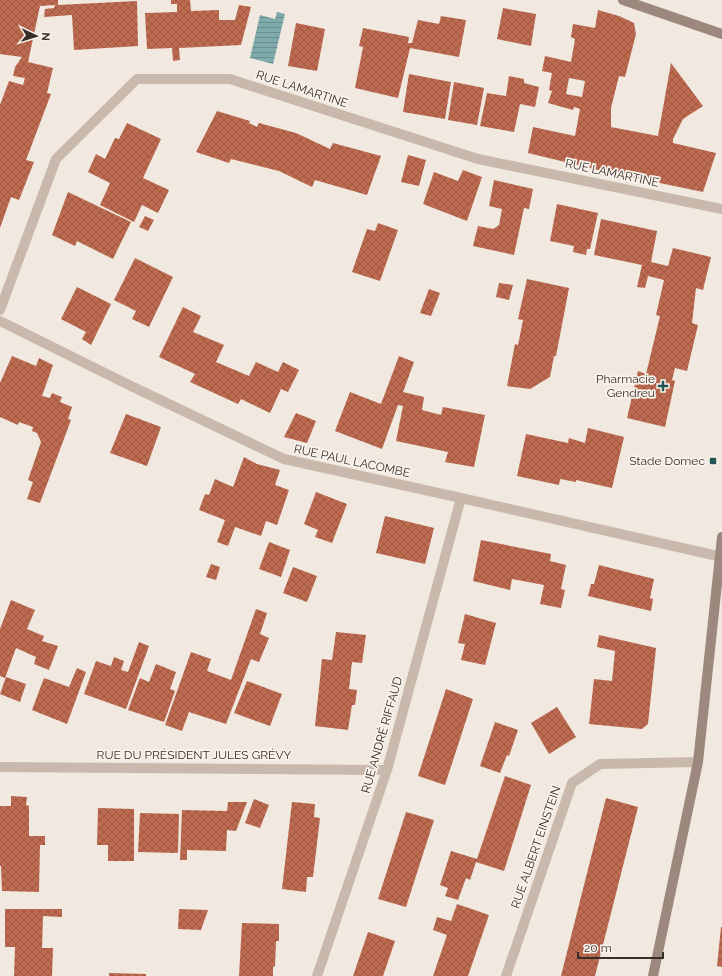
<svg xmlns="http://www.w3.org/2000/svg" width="722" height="976" font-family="Raleway,sans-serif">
<defs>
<pattern id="water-rules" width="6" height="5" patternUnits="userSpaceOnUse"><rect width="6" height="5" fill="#80abad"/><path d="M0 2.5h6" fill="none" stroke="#6a8c8d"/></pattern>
<pattern id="building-cross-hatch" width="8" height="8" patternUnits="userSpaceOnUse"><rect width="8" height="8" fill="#be6a51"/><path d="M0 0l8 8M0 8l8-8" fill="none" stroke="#9b5843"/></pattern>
</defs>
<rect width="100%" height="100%" fill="#f1e9df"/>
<path fill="url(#water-rules)" d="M277,12L285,14L273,64L250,58L260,15L275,19Z"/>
<path fill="url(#building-cross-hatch)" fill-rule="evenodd" d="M0,0H58V5L137,1L138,46L74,50L72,15L44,17L45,9L54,8L55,5L40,6L28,62L53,68L47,93L51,94L26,160L34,162L19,200L11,197L0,228V105L9,81L23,85L25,78L13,76L15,67L22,57L0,54Z
M171,0H190L191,11L219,10V20H235L239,5L251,7L241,45L179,48L180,60L173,61L172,48L147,49L145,13L177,12V4H171Z
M503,8L536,14L531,46L497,39Z
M598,10L619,16L634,23L636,34L625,77L619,76L611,108V127L658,136L671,63L703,106L683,119L673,139V143L716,153L703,192L602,171L528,153L533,127L575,136L580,109L574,107L573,110L548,103L552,91L549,90L552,73L542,71L545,56L571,62L575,39L571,37L573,24L595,28ZM569,78L585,81L582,97L566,94Z
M441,16L466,20L459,57L410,48L398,98L355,88L363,47L359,46L363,28L409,37L408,43H412L418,20L439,24Z
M296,23L325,29L317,71L288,66Z
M409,74L451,82L445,119L403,112Z
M509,76L524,79V83L539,87L535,107L520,104L514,132L480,126L487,93L506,96Z
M454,82L484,88L477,125L448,120Z
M217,111L250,121L249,123L257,127L259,123L296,133L330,149L333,143L381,156L367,195L315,180L312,187L279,171L231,159L229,163L196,152Z
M127,123L161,139L143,178L169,190L158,213L142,205L134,222L100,205L110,183L88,172L96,154L105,159L115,138L119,139Z
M408,155L426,160L419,186L401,182Z
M463,170L482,177L467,221L423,204L434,172L458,181Z
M494,180L533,189L529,209L524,208L514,255L473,246L478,226L493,229L499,225L502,209L489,206Z
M68,192L131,222L113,259L77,241L75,246L52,235Z
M557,204L598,213L590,249H587L586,255L573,252L574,246L550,241Z
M145,216L154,220L148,231L139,227Z
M601,219L657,231L651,262L668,266L673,248L711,257L703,290L696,288L692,323L698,325L687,371L675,368L672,380L675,381L665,427L627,418L638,371L646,374L660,316L656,315L664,280L648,276L645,288L637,287L642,265L594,255Z
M378,223L398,230L380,281L352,272L367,229L375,231Z
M135,258L173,277L149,327L132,319L136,311L114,300Z
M527,279L569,288L556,356H554L550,377L530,389L507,386L515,344L518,345L523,320L518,319Z
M499,283L513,285L509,300L496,297Z
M77,287L111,304L91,345L82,339L86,332L61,319Z
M429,289L440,293L431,316L420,313Z
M183,307L201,316L193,332L224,345L216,362L249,376L256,362L278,372L283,362L299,370L288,392L281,389L270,413L241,399L238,404L190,382L195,374L159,357Z
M12,356L36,366L39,358L53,365L42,396L50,398L52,393L62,397L60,402L72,407L68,419L71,420L40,503L27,499L33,482L28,480L41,442L37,433L32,431L33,427L19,422L18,425L0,417V383Z
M399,356L414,362L403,392L424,397L422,410L441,415L443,407L485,415L474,467L445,462L448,452L396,441L403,406L398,405L382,449L335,431L350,392L381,404Z
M296,413L316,421L307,443L284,437Z
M126,414L161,427L147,466L110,453Z
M588,428L624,437L612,488L576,480V482L560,479L559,485L517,476L526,434L568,443L569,438L585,443Z
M244,457L257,464L280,470L275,485L289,490L277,525L266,521L261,536L235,527L228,546L217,542L225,520L199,510L205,494L209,495L215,479L233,487Z
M316,492L347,504L332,543L315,537L318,530L304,524Z
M385,516L434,528L425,564L376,553Z
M481,540L551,554L550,561L566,565L561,589L565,590L561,608L540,604L544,585L512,579L510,590L473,581Z
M269,542L290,550L281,577L259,569Z
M211,564L220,567L216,580L206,577Z
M599,565L654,579L650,598L653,599L651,611L588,596L591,584H594Z
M293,567L317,576L307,602L283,593Z
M11,600L35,610L27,629L44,636L42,641L58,646L49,670L34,664L36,657L16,648L5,678L0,676V629Z
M256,609L267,613L260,634L269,638L259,662L251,659L226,724L189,712L182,731L165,725L191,652L211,659L207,671L231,680Z
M465,614L496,623L485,665L461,660L465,644L458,643Z
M336,632L366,635L362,663L352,662L349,689L357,690L355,705H352L348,730L315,726L322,659L332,660Z
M599,635L656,648L648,724L642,729L589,724L594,679L612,681L615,651L597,647Z
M139,642L149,646L126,709L84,694L96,661L111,666L114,657L124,661L121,670L128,672Z
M156,664L176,672L170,689L175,691L164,722L128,710L140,678L149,682Z
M77,668L86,672L67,724L32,710L44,678L69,687Z
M6,677L26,684L20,702L0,694Z
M247,681L282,694L270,726L234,713Z
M446,689L473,699L445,785L418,776Z
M557,707L576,737L549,754L531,723Z
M495,722L518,730L509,756L507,755L500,773L480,766Z
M505,776L531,785L504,871L476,862L470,880L466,878L458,900L445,896L448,888L440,885L451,851L477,859Z
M11,796L27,797L26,805L29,806V836H45V845H40L39,892L2,891L1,866H0V806H11Z
M606,798L638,807L595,976H561Z
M254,799L269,805L260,828L245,823Z
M228,802H247L236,831L227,830L226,851L187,850V860H180L182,810L227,811Z
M292,802L315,804L314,817L320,818L313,877H307L306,892L282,889Z
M98,808L134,809V861H108V845H97Z
M406,812L434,820L406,907L378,899Z
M140,813L179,814L178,853L138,852Z
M457,904L489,915L468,976H433L447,935L433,930L437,917L451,921Z
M5,909H62V917L43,916L42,948H53L52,976H14L15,947H5Z
M179,909L208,910L201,930L178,929Z
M242,923L279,924V941H276L275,966L273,967V976H239Z
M721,927H722V967L717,966Z
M368,932L395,941L383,976H353Z
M109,973L146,974V976H109Z"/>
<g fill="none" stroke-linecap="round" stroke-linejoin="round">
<path stroke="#c9b9ac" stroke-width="10" d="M0,310L56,159L137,79H230L478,159L722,209
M0,321L131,386L284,459L461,498L722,557
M0,767L387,770
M317,976L387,770L461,498
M506,976L572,783L600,764L698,762"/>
<path stroke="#9d887d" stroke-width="10" d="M623,0L722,34
M653,976L698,762L722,537"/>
</g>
<g fill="#225456" stroke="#f9f3ec" stroke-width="1.5">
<path d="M661 380h4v4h4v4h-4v4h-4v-4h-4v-4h4z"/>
<rect x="709" y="457" width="8" height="8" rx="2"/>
</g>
<g text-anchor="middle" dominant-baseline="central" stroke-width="3.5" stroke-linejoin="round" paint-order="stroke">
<g font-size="12" fill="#372e2a" stroke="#f9f3ec">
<text transform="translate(302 89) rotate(18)">RUE LAMARTINE</text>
<text transform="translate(612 173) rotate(12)">RUE LAMARTINE</text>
<text transform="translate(352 461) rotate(12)">RUE PAUL LACOMBE</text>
<text transform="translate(382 735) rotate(-74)">RUE ANDRÉ RIFFAUD</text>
<text x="194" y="755">RUE DU PRÉSIDENT JULES GRÉVY</text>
<text transform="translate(536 847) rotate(-71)">RUE ALBERT EINSTEIN</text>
</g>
<g font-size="12" fill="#372e2a" stroke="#f9f3ec" text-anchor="end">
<text x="655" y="379">Pharmacie<tspan x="655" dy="14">Gendreu</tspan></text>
<text x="705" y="461">Stade Domec</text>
</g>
</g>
<g transform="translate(36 36) rotate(94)" stroke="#f9f3ec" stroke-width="3" paint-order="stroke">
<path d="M0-3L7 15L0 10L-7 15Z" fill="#372e2a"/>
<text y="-6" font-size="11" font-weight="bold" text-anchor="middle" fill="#372e2a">N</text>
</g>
<path d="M578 952v6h85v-6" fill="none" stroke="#372e2a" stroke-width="2"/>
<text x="584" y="952" font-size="12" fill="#372e2a" stroke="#f9f3ec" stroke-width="3" paint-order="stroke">20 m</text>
</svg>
